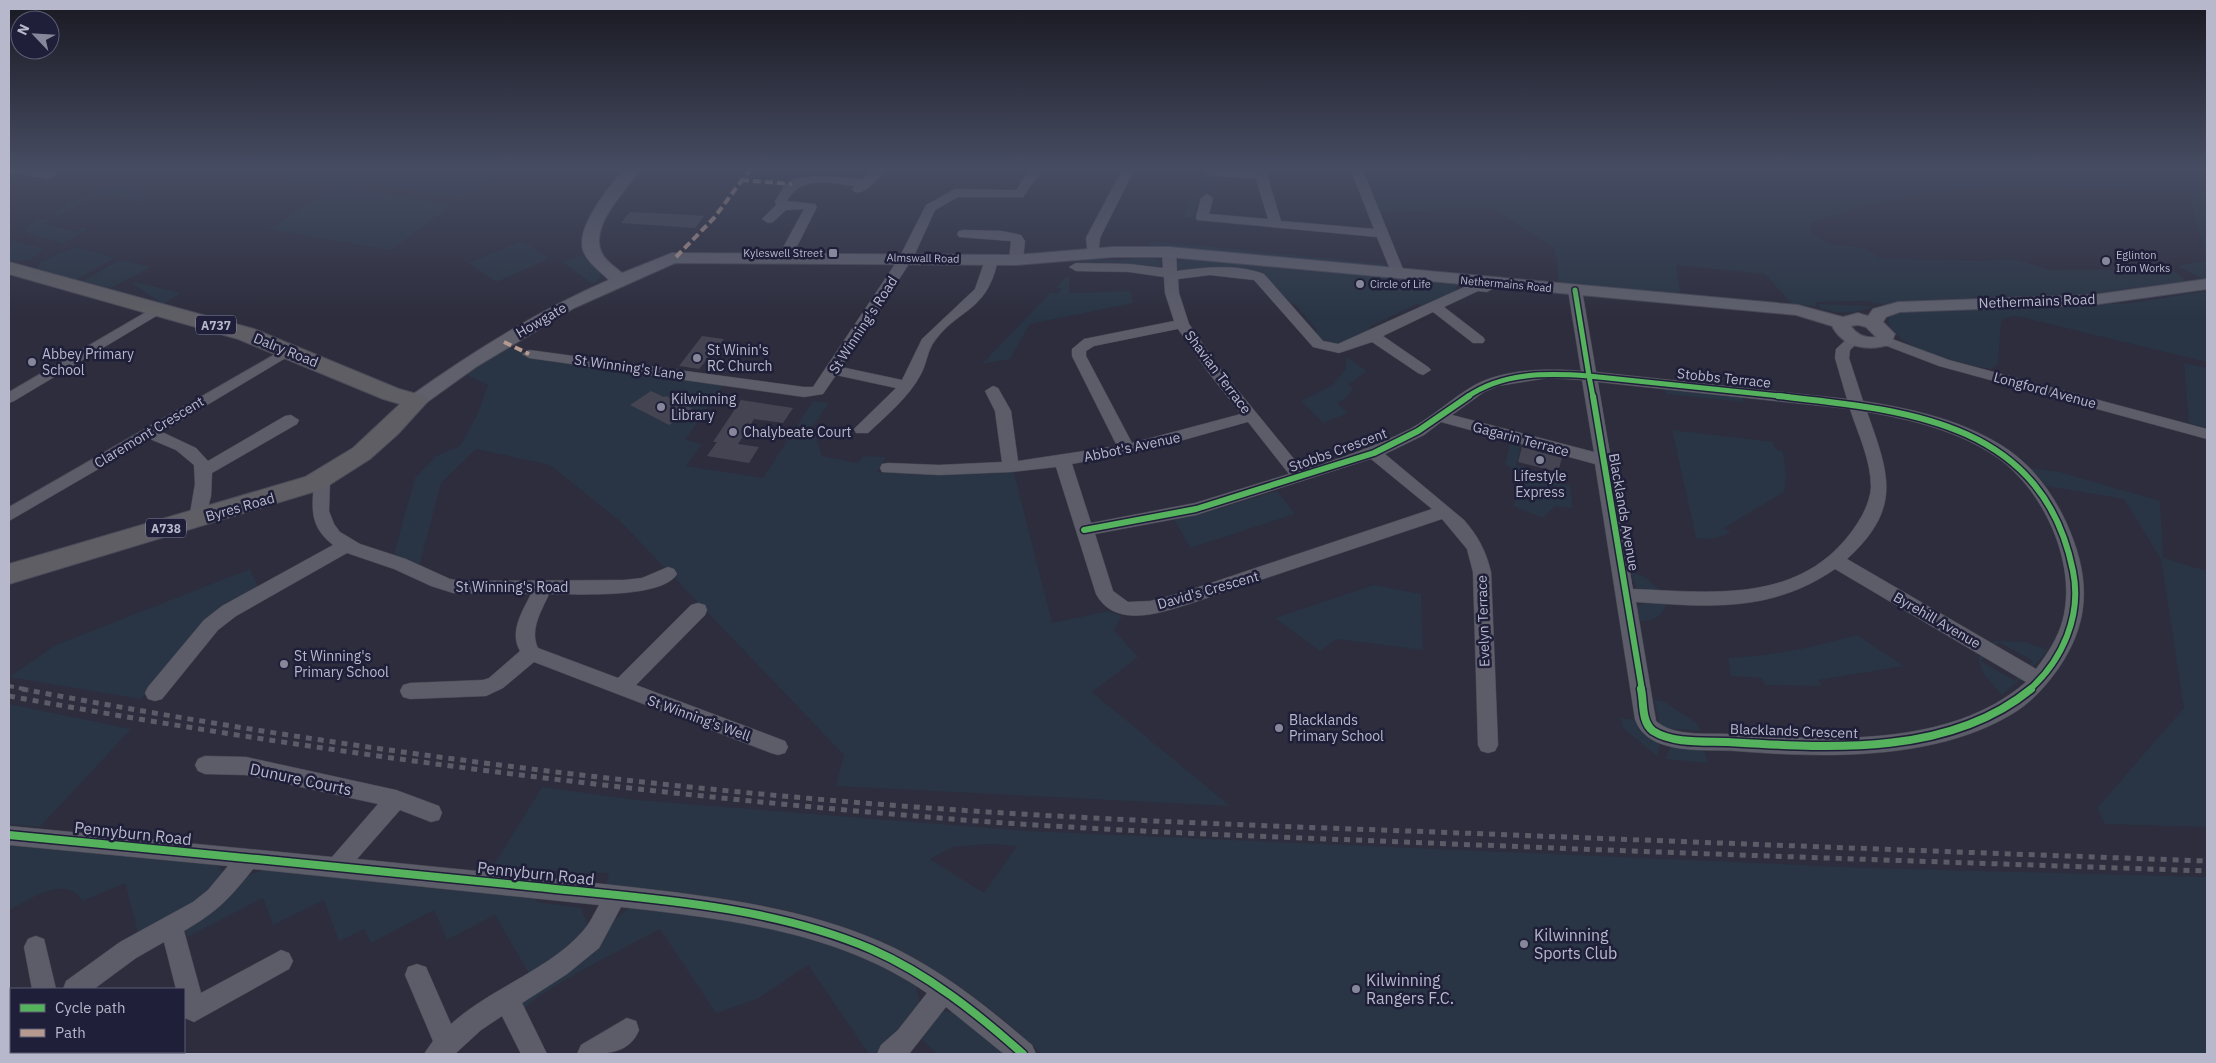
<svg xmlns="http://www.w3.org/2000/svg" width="2216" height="1063" font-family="'IBM Plex Sans',sans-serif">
<rect width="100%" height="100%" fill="#2d2d3d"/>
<path fill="#293544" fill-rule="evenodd" d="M283,168H505L465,198L345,178L337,184L325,182L318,185L270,175Z
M1362,168H1841L1797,196L1843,168H2198L2207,183V278L2203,279L2178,266L2207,260L2189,192C2100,189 2008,180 1919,194C1883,199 1845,212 1810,223L1811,235L1834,245L1864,248L1880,258L1978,261L2013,259L2050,270L2172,269L2187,281L2080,295L1967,298L1882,304L1864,301L1816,302V307L1791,303L1765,274L1676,265L1681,296L1559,285L1555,249L1499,211L1489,207L1381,212Z
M1201,174L1211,175L1207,198L1198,197L1192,218L1184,217L1189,196L1195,197Z
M334,186L451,205L391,250L270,229Z
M111,187H127L144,191L148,197L143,202L102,193L59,215L52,213L95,191Z
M47,219H51L43,224L75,232L84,227L87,230L64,243L27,233L26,229L36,221Z
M9,240L44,249L30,260L9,261Z
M522,241L549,259L496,282L469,263Z
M1151,241L1387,264L1381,267L1163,248L1147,245Z
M75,247L115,258L76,280L37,268L41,262Z
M582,255L600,273V278L593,284L562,262Z
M1151,256L1161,261L1160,266L1099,264L1097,261L1081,265L1087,259L1123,260Z
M1191,258L1472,285L1464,287L1458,286L1455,288L1456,292L1424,308L1417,304L1369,327L1375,331C1345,345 1339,352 1310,332L1317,330L1295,304L1288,306L1264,277L1179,270L1176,265L1179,261Z
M120,260L151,267L111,288L82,281Z
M1065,278H1069V293L1131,291L1133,303L1030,324L1010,359L982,364L1051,292L1057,294L1062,289L1056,288Z
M134,282L181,293L163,304L132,283Z
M2207,291V362L2016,316L2005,318L2001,322L1998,364L1991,369C1966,365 1894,349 1888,321L1891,315L1901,313L2131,303Z
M1819,304L1872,306V307C1854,314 1839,314 1821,309Z
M508,347L529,356L725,383L685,440L702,444L686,466L763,478L813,401L829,403L813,426L822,456L858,463L863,456L886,457L877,472L934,474L1014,472L1052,623L1108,611L1122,616L1114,630L1138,657L1092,692L1230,806L836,786L844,755L621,522L550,465L476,449L441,483L420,564L394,554L415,478L436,456L460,446L478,413L488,385L464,373Z
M1346,357L1367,371L1348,385L1353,388L1346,398L1337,403L1348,413L1323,423L1301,401L1333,385L1346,368Z
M2184,363L2207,368V428L2189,423Z
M1665,389L1742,397L1744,402L1666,394Z
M1672,430L1773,442L1776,450L1783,451L1786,476L1784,492L1724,528L1731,533L1712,539L1696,538Z
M1510,444L1521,447L1516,465L1554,476L1557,483L1570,485L1573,508L1555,506L1543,518L1513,506L1526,479L1505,464Z
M2030,468L2060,472L2160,501L2163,558L2207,571V827L2105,824L2097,808L2184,708L2161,559L2124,499L2047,486Z
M1277,491L1295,514L1190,548L1174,519L1211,511Z
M250,569L258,587L204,625L141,699L9,677L56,645Z
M1631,572L1645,577L1660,590L1636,588Z
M1374,585L1421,594L1423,650L1337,639L1320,651L1275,618Z
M1644,603L1666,604C1663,617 1653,621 1640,621L1637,606Z
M1857,635L1904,666L1818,680L1822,686L1765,685L1761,678L1731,676L1728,658C1773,656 1814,647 1857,635Z
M1996,641L2025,642L2048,650L2035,665L2029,666L2033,661L1999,642L1995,646L1990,644Z
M1981,654L1985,656L1981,661L2015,681L2020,676L2022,678L2002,695L1985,676L1981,669L1979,657Z
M1654,700L1663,701L1698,724L1700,731L1666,728L1660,725Z
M9,704L131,729L40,827L9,824Z
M1621,718L1638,720L1661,740L1657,756L1623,728Z
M1671,744L1703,747L1708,763L1666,759Z
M542,787L637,800L1027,831L1870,868L2207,877V1054H1042C987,1003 927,957 856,931C776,901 691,893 606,885L609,873H575L494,865ZM989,844L1017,846L984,893L930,859L953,847Z
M9,845L210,864L218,866L223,871L221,881L215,891L139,936L125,883L83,901C65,873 30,900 9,910Z
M269,869L537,897L536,902L581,908L587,923L583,936L531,977L495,915L447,940L434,910L371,943L364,929L339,941L324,900L273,925L263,898L187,937L186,931L189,924L248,875Z
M631,907L738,920L824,942L884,966L915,983L920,1003C910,1017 888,1054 869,1054L808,965L757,999L716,1013L660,929C614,954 565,976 522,1009L524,999L595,944L616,918Z
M944,1012H955L1009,1054H937L918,1035L939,1013Z"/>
<path fill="#444452" d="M630,212L674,214L704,216L695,228L621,223Z
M702,336L724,339L699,369L679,366Z
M651,391L664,397L666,396L693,409L669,425L630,405Z
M741,400L793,408L783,423L754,419L738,444L759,447L749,463L707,456L717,442H713Z
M1522,447L1562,458L1558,472L1518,462Z"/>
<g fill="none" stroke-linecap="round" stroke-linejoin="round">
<g stroke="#484854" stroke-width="1">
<path id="minor" d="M9,168H30L54,172L56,175L50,179L9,172Z
M873,168H886C879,177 867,195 854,192L852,189L855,186C829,183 801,175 787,201L815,204L817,207L790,260H780L778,257L804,209L786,210L773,222L768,223L762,219L776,205L775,201L785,185L794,179L817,176L862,179Z
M1031,168H1043L1023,197H958L935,210L913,258L841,367L902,380L922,339L975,289L986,257H996L998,260C986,315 957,307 932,345C927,354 926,365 921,374C909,397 887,415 868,433H856L854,429L896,388L836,375L823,394L804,397L529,358L522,354L529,350L804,387H813L899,258L926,205L955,189L1016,190Z
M1123,168H1135L1100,238L1098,256H1088L1086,238Z
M1212,168L1254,172L1253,168H1265L1281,221L1374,229L1350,168H1362L1405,274L1403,277H1393L1377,237L1197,220L1196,217L1201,198L1207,194L1213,198L1209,214L1268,219L1256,179L1208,175L1206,172Z
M964,230L1002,231L1021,235L1025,241L1023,260L1016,264L1009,260L1011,241L959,237L957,234L959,231Z
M1169,248L1176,252L1177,271C1206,267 1237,264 1264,274L1323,341L1338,344L1471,284H1487L1494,288L1487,292L1478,291L1444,307L1483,337L1485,340L1483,343H1473L1433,312L1383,336L1428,367L1431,370L1423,375L1418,373L1372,342L1339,353L1313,347L1254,280L1210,275L1178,279L1179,293L1189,324L1218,366L1303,470C1341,458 1374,447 1410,429C1432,417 1451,399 1473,386C1502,369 1548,368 1581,371L1568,290L1575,286L1582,290L1596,372L1847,399L1835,358L1836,349L1850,336H1860L1862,339L1850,350L1849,358L1863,401C1914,409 1967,421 2010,451C2035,469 2053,494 2066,522C2090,575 2092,620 2058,669C2045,687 2031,703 2012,714C1934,761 1823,758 1736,751C1705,749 1647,756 1635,719L1595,464L1441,422L1424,435L1385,454L1464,520C1478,536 1486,551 1491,572L1498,745L1495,751L1488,753L1481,751L1478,745L1473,572L1467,549L1442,519L1189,604C1160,613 1115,629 1096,594L1056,467L1011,472L939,475L882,472L880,468L882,464L888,463L939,465L1002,462L995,411L985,391L993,386L998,388L1011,411L1018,461L1117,446L1072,356V349L1084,339L1174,321L1165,293L1164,277L1129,272L1076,271L1069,267L1076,263L1129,264L1163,268L1162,252ZM1178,329L1208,372L1241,414L1132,443L1086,356V351L1094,346ZM1548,378L1582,380L1594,452L1452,415L1484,392L1498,386ZM1598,382L1850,409C1858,434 1871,460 1871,487C1870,504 1860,521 1849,535C1795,604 1710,592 1633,589ZM1867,412C1913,420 1959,431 1998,458C2044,491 2077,563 2063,619C2058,638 2048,653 2036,669L1847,559C1903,508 1889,474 1867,412ZM1248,422L1289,474L1195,503L1091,523L1072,464L1162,446ZM1371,459L1432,509L1178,594L1150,601L1128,602L1113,591L1095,534L1196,515ZM1835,569L2026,682C1949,749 1825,740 1729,734C1707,733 1674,737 1656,721L1636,602C1709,607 1771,613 1835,569Z
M158,305L163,306L165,309L163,312L14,401L9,403V392Z
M1884,336L1949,360L2207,429V439L1939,366L1879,343L1877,340L1879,337Z
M289,346L294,347L296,350L294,353L162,432L196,448L208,461L285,416L291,415L299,420L297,424L212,473L211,496L204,523H192L189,519L195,484L194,465L176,450L150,439L9,521V507Z
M322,475L328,477L330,481L329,511L334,524L340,532L360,544L406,559L450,579L461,581L624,580L642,578L668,567L674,569L677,574C662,599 577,594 549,594C542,610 529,630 538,648L618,678L691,605L698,603L705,605L707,610L705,615L636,685L785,741L788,747L785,753L778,755L771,753L534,662L503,688L486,696L410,699L403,697L400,691L403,685L410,683L483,680L489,678L520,651C509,632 522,612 531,594L453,593L431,586L394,569L347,553L236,616L218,630L162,699L155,701L148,699L145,693L148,687L204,620L222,606L333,545C309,526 312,509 314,481L316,477Z
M205,756L246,757L396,790L439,806L442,813L439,820L431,822L400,810L357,859C445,868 533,876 621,886C709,896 798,906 879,941C937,966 985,1005 1032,1045L1036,1054H1004L946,1007L909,1054H877L881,1045L898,1030L927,993C837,931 727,919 621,907L599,948L567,974L522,1003L547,1054H521L502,1016L481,1030L455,1054H424L433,1041L405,975L408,967L417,964L426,967L451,1024C489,989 549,970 583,931C590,923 594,914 599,905L253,869C229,899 218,911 184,931L201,993L281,950L289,953L293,961L289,969L194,1022L185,1018L184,1015V989H176L164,942L136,958L94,989H63L66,981L120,942L193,902L208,890L228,866L9,845V826L332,857L378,804L246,775L205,774L198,771L195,765L198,759Z
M36,936L44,939L56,989H32L24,947L28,939Z
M11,1017V1042L9,1043V1018Z
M627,1018L636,1021L639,1030C629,1056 601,1054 577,1054L581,1045Z"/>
</g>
<g stroke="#484857" stroke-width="2">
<path id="major" d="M626,168H642C628,188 590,224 601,251C604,260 615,267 622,273L672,253L1016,255L1113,247H1169L1798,305L1843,317L1858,313L1868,316L1873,309L1898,302L2092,295L2207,279V289L2092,305L1900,312L1886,317L1883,322L1895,334L1891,344C1869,352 1843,348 1832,326L1796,315L1169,257H1113L1016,265L675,263L574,308L476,367L423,405L416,407L409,405L406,401L409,397C472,352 537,311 609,280C600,271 587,262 583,250C576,226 610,185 626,168ZM1858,325L1866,327L1876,337C1865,338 1857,335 1851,326Z"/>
</g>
<g stroke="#4a4a59" stroke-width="2">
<path id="highway" d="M9,262L254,329L399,389L424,396L428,401L398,434L370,459L323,489L9,584V564L305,477L353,448L400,404L383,399L238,339L9,274Z"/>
</g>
<use href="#minor" fill="#5d5d6a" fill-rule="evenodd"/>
<use href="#major" fill="#5f606c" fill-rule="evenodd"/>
<use href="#highway" fill="#5e5e64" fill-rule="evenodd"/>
<path stroke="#5c5c68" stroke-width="4" stroke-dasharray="5 5" stroke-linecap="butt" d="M9,686L29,690"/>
<path stroke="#5c5c68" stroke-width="5" stroke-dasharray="6 6" stroke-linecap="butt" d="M22,689C322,746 625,786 929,808C1098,820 1267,826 1436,832C1693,842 1950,852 2207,861
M9,696C329,755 652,796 977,821C1128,832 1280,837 1431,843C1690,854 1948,862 2207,871"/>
<path stroke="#b69a8f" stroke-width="4" stroke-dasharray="8 4" stroke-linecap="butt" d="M741,180L792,184
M676,257L714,218L751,168
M504,342L529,354"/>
<g stroke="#1f1f39" stroke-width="8">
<path id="cycleway-far2" d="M1575,290L1589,376
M1589,376L1789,397
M1589,376L1593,397
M1467,397C1503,372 1547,373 1589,376"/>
</g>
<g stroke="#1f1f39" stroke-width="9">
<path id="cycleway-far1" d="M1593,396L1642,690
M1778,396C1904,410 2043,420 2073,571C2082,615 2063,660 2029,690
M1084,530L1196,509L1374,453L1418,431L1469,396"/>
</g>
<g stroke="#1f1f39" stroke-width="11">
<path id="cycleway" d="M1641,689C1644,702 1641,722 1653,731C1673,744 1706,741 1728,742C1829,748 1948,757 2031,689
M9,835C182,852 354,868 527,886C639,898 766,904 871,949C928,974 977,1013 1023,1054"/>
</g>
<use href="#cycleway-far2" stroke="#56b35d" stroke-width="5"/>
<use href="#cycleway-far1" stroke="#56b35d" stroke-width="6"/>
<use href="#cycleway" stroke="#56b35d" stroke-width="8"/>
</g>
<linearGradient id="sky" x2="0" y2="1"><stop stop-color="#191922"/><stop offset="0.53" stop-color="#464c62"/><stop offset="1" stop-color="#464c62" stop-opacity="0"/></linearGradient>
<rect width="2216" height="317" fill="url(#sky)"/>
<g fill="#87879b" stroke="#1f1f39" stroke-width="2">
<rect x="828" y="248" width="10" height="10" rx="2.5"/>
<circle cx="2106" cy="261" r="5"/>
<circle cx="1360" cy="284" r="5"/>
<circle cx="697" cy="358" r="5"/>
<circle cx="32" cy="362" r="5"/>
<circle cx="661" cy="407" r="5"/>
<circle cx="733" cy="432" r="5"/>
<circle cx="1540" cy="460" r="5"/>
<circle cx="284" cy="664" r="5"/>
<circle cx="1279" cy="728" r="5"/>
<circle cx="1524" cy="944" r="5"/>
<circle cx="1356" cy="989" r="5"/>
</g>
<g text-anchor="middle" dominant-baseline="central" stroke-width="5" stroke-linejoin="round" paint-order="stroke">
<g font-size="11" fill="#b8b8cd" stroke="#1f1f39" text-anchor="start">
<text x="823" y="253" text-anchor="end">Kyleswell Street</text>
<text x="2116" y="255">Eglinton<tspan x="2116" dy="13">Iron Works</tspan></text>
<text x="1370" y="284">Circle of Life</text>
</g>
<g font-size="11" fill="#b8b8cd" stroke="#1f1f39">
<text transform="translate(923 258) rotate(1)">Almswall Road</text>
<text transform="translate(1506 284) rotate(5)">Nethermains Road</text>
</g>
<g fill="#1f1f39" stroke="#8a8aa1" stroke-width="1">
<rect x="196" y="315.5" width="40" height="19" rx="4"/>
<rect x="146" y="518.5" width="40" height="19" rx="4"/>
</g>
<g font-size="12" font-weight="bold" fill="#b8b8cd">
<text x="216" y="325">A737</text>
<text x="166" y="528">A738</text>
</g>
<g font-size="14" fill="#b8b8cd" stroke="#1f1f39">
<text transform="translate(2037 301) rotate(-2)">Nethermains Road</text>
<text transform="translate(541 320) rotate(-30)">Howgate</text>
<text transform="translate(863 325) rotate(-57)">St Winning's Road</text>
<text transform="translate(286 350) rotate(22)">Dalry Road</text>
<text transform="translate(629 367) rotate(8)">St Winning's Lane</text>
<text transform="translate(1218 372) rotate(53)">Shavian Terrace</text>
<text transform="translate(1724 378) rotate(6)">Stobbs Terrace</text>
<text transform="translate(2045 390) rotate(15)">Longford Avenue</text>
<text transform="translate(149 432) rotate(-31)">Claremont Crescent</text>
<text transform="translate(1521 439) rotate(15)">Gagarin Terrace</text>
<text transform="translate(1132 447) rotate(-12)">Abbot's Avenue</text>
<text transform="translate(1338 450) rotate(-20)">Stobbs Crescent</text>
<text transform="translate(240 507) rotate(-16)">Byres Road</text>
<text transform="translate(1624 512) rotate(80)">Blacklands Avenue</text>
<text x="512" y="587">St Winning's Road</text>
<text transform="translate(1208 590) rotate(-16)">David's Crescent</text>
<text transform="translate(1937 620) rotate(30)">Byrehill Avenue</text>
<text transform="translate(1483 621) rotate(-92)">Evelyn Terrace</text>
<text transform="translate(699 718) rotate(20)">St Winning's Well</text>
<text transform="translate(1794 731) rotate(2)">Blacklands Crescent</text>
</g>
<g font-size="14" fill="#b8b8cd" stroke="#1f1f39" text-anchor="start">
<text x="707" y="350">St Winin's<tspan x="707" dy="16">RC Church</tspan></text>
<text x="42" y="354">Abbey Primary<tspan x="42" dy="16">School</tspan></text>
<text x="671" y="399">Kilwinning<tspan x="671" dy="16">Library</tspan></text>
<text x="743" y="432">Chalybeate Court</text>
<text x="1540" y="476" text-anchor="middle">Lifestyle<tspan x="1540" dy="16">Express</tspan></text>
<text x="294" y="656">St Winning's<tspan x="294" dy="16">Primary School</tspan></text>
<text x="1289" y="720">Blacklands<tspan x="1289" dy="16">Primary School</tspan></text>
</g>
<g font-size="16" fill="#b8b8cd" stroke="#1f1f39">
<text transform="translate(301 779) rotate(12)">Dunure Courts</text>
<text transform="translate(133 833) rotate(6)">Pennyburn Road</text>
<text transform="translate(536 873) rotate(6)">Pennyburn Road</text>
</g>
<g font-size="16" fill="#b8b8cd" stroke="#1f1f39" text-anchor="start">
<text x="1534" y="935">Kilwinning<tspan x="1534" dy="18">Sports Club</tspan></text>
<text x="1366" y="980">Kilwinning<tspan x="1366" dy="18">Rangers F.C.</tspan></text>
</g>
</g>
<rect width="2216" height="1063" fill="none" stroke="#b8b8cd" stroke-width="20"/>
<rect x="10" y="988" width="175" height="65" fill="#1f1f39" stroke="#5c5c74"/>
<rect x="20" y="1004" width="25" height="8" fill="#56b35d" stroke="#5c5c74"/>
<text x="55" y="1013" font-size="15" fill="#b8b8cd">Cycle path</text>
<rect x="20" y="1029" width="25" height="8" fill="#b69a8f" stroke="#5c5c74"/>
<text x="55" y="1038" font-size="15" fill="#b8b8cd">Path</text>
<g transform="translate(35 35) rotate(295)"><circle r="24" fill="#1f1f39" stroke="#5c5c74"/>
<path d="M0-4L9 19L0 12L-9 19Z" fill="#87879b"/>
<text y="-8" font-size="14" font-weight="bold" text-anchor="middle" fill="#b8b8cd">N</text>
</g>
</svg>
